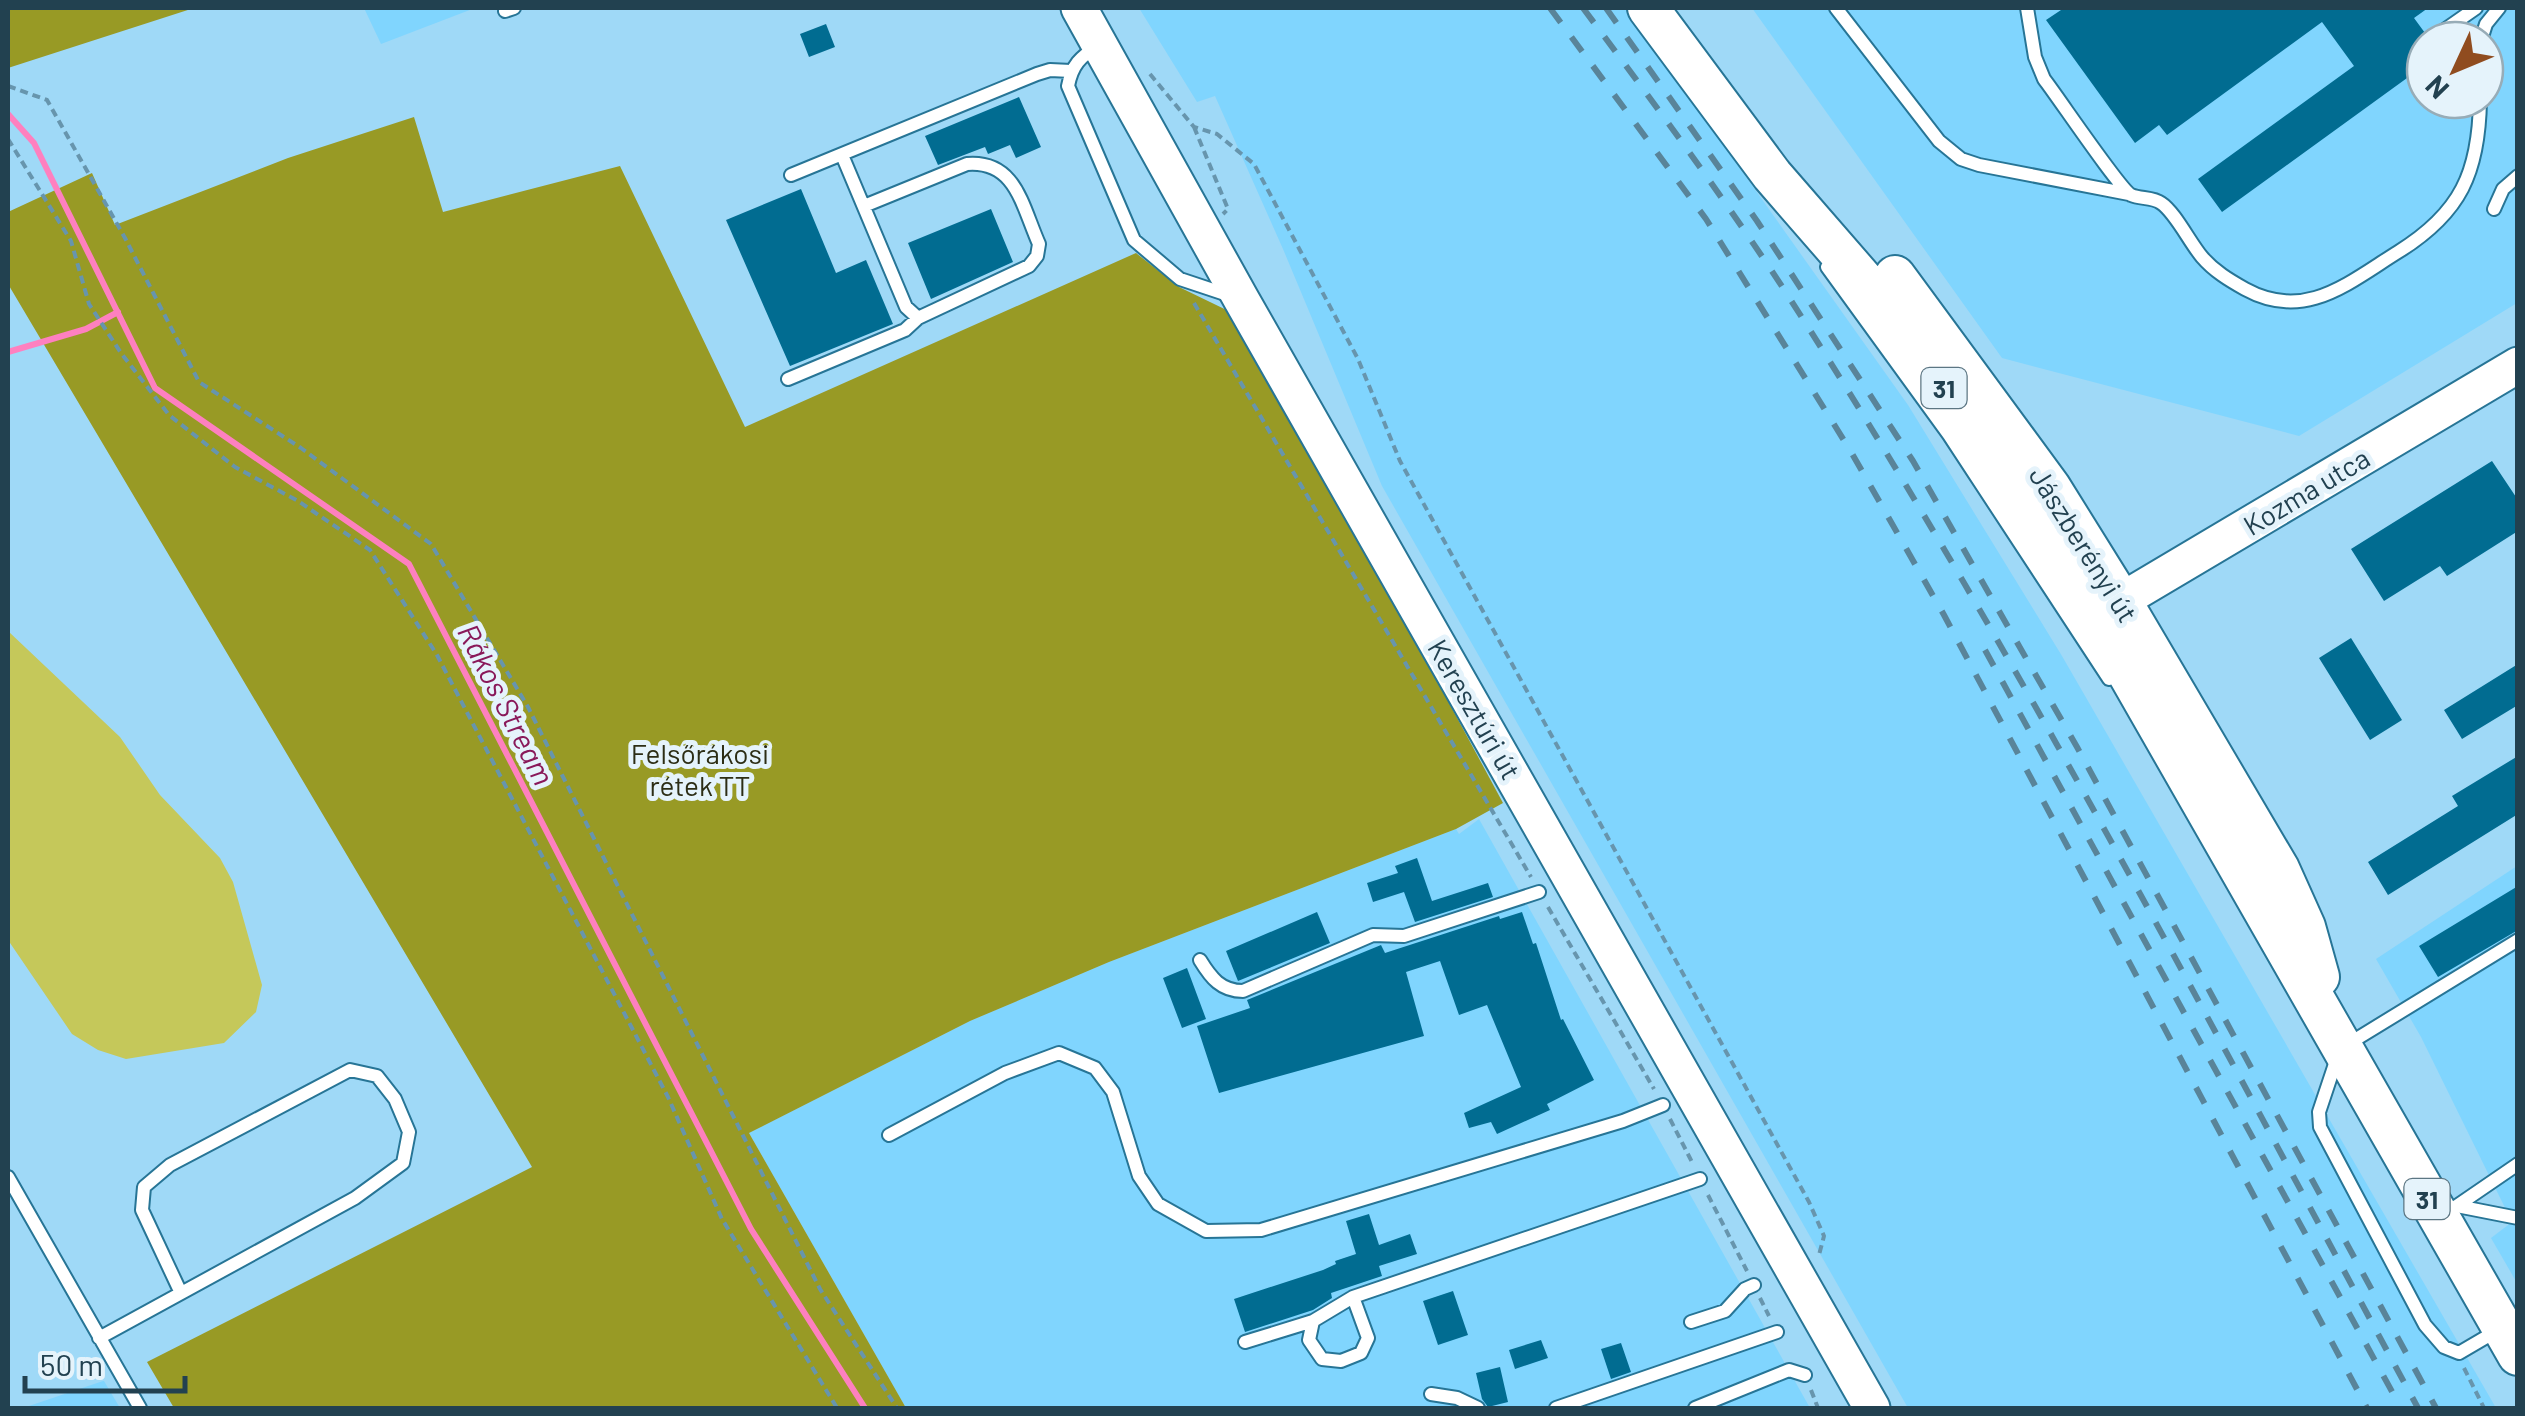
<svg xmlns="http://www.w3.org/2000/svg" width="2525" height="1416" font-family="Barlow,sans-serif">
<rect width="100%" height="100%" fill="#9fd9f7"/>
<path fill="#80d5fe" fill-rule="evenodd" d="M364,8H475L381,44Z
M1139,8H1626L1908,405L2062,656L2496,1408H1908L1382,486L1283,249L1215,96L1197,102Z
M1752,8H2517V303L2299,436L2002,358ZM2425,40H2485V100H2425Z
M1479,819L1810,1408H906L749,1133L970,1021L1109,962L1456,829L1459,834Z
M2517,866V1283L2491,1238L2512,1222L2421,1037L2376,959Z
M104,1381L120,1408H23L103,1381Z"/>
<path fill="#c5c85a" d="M8,631L120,737L160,795L220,858L233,882L262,985L256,1012L224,1043L126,1059L98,1050L72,1034L8,940Z"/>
<path fill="#989a25" d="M8,8H194L8,68Z
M414,117L443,212L620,166L745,427L1136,253L1179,287L1241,317L1503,803L1456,829L1109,962L970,1021L749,1133L906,1408H174L147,1362L532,1167L8,284V212L92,173L115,225L288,158Z"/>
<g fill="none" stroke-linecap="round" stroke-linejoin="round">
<path stroke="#fe80bf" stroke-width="6" d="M8,114L34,143L155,388L409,564L751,1229L865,1408
M8,352L86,329L118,312"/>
</g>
<path fill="#016c91" d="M2064,8H2428L2414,18L2425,33V65L2222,212L2198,179L2354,66L2322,22L2167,135L2159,125L2135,143L2046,20Z
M826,24L835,47L809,57L800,34Z
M1019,97L1041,147L1016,158L1010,145L988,154L985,147L938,165L925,136Z
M801,189L836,273L866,260L893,324L790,366L726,220Z
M991,209L1013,262L931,299L908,243Z
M2492,461L2518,500V531L2447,576L2440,566L2384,601L2351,549Z
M2351,638L2402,720L2370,740L2319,658Z
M2518,664V705L2462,739L2444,710Z
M2518,756V814L2388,895L2368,862L2458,806L2452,796Z
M1417,858L1432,901L1488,883L1493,897L1415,922L1404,892L1373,902L1367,883L1398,873L1395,866Z
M2518,886V930L2438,977L2419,946Z
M1317,912L1330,943L1238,981L1226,951Z
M1522,912L1533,944L1536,943L1561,1020L1563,1019L1594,1080L1547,1104L1550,1110L1497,1134L1491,1122L1469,1128L1464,1113L1521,1087L1487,1005L1459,1015L1440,961L1406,972L1424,1036L1219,1093L1197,1026L1250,1008L1247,1000L1381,945L1385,953L1499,916L1500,919Z
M1187,968L1206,1019L1182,1028L1163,978Z
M1369,1214L1379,1245L1410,1234L1417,1254L1379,1266L1382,1276L1331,1293L1332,1298L1313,1310L1245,1332L1234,1299L1323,1270L1336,1264L1335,1261L1356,1254L1346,1221Z
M1453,1291L1468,1335L1438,1345L1423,1301Z
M1541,1340L1548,1358L1515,1369L1509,1350Z
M1621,1343L1631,1372L1611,1379L1601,1349Z
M1500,1367L1508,1402L1488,1407L1482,1399L1476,1373Z"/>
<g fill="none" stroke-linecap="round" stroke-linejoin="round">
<g stroke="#277596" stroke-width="16">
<path id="lane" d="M1836,8L1939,141L1961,159L1979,165L2129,194
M2027,8L2035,57L2044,79C2058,97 2119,188 2131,195C2140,199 2153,197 2161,203C2175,212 2190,243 2202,257C2214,271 2229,280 2245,289C2305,322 2348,283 2398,252C2461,213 2479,172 2480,100
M505,11L514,8
M2433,38L2476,8
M2481,40L2486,24L2499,8
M1098,46C1080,57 1072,65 1068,86L1134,240L1180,279L1231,296
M842,155L906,307L918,318
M791,175L1037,74L1050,70L1071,71
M2494,209L2503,189L2518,176
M1827,267L1949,435L2109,679
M788,379L905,330L918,318L1029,266L1037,256L1039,244C1022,206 1016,160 967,164L864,206
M1200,960C1211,978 1221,991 1243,991L1373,935L1404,936L1539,892
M889,1135L1005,1073L1059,1053L1095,1068L1113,1092L1139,1176L1158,1204L1206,1231L1261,1230L1623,1121L1663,1105
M8,1177L140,1408
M2457,1206L2518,1218
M2445,1214L2518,1164
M1313,1321L1309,1340L1322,1359L1341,1361L1361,1353L1368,1338L1353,1297
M1691,1322L1725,1311L1745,1289L1754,1285
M2500,1329L2459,1353L2444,1347L2425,1325L2320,1127L2319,1112L2340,1049L2518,940
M99,1338L355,1198L403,1163L409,1132L395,1099L377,1076L350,1070L170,1165L144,1187L142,1210L180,1291
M1245,1342L1313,1321L1353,1297L1700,1179
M1431,1394L1457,1398L1478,1408
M1556,1408L1777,1332
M1695,1408L1789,1370L1805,1375"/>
</g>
<g stroke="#277596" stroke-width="39">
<path id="secondary" d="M1079,8L1241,299L1872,1408
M2097,615L2518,365"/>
</g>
<g stroke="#277596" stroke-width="44">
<path id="primary" d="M1648,8L1772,175L1878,297L1959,408L2078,586L2518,1355
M1895,276L2050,487L2121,601L2279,869L2305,927L2319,977"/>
</g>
<path stroke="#6795ad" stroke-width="4" stroke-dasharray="8 5" stroke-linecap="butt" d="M1150,74L1194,127L1217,134L1254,164L1358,359L1400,461L1809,1202L1824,1236L1819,1255
M8,86L47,100L125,238L199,382L301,448L431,544L528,707L820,1289L897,1408
M1194,127L1228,209L1223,214
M8,139L71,241L89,304L121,353L169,415L235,467L298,501L370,550L437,655L668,1097L722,1219L837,1408
M1194,303L1531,877
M1548,907L1654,1089
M1670,1119L1693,1164
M1708,1195L1747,1271
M1760,1298L1769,1316
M2464,1368L2484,1408
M1811,1390L1818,1408"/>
<use href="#lane" stroke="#fff" stroke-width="12"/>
<use href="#secondary" stroke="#fff" stroke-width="35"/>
<use href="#primary" stroke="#fff" stroke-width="40"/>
<path stroke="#598499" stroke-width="6" stroke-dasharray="18 18" stroke-linecap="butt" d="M1550,8L1706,219L1850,450L1944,615L2367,1408
M1583,8C1651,99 1720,192 1783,288C2016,649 2214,1031 2418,1408
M1606,8L1757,221L1913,461L2077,747L2436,1408
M1985,650L2401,1408"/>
</g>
<g text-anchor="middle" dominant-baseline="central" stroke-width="10" stroke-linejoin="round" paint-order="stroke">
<g fill="#e5f3fb" stroke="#5c7683" stroke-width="2.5">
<rect x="1921.5" y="368" width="45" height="40" rx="8"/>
<rect x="2404.5" y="1179" width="45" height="40" rx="8"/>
</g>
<g font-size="25" font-weight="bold" fill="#224150">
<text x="1944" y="388">31</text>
<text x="2427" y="1199">31</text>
</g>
<g font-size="28" fill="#224150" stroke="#e5f3fb">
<text transform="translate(2306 491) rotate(-31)">Kozma utca</text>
<text transform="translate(2084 544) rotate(58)">Jászberényi út</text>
<text transform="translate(1475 709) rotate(60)">Keresztúri út</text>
</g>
<g font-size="28" fill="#2c2d15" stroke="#e5f3fb">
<text x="700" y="753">Felsőrákosi<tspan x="700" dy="32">rétek TT</tspan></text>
</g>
<g font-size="30" font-style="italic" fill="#89195a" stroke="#e5f3fb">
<text transform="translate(507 704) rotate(63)">Rákos Stream</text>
</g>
</g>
<rect width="2525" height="1416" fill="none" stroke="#224150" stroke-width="20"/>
<g transform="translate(2455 70) rotate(226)"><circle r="48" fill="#e5f3fb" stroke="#97acb7" stroke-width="2.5"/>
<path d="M0-8L18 38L0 25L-18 38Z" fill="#904c1f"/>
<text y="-15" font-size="28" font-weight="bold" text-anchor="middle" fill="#224150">N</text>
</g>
<path d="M25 1376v15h160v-15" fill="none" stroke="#224150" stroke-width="5"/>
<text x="40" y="1376" font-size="30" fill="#224150" stroke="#e5f3fb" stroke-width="8" paint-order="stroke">50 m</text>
</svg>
